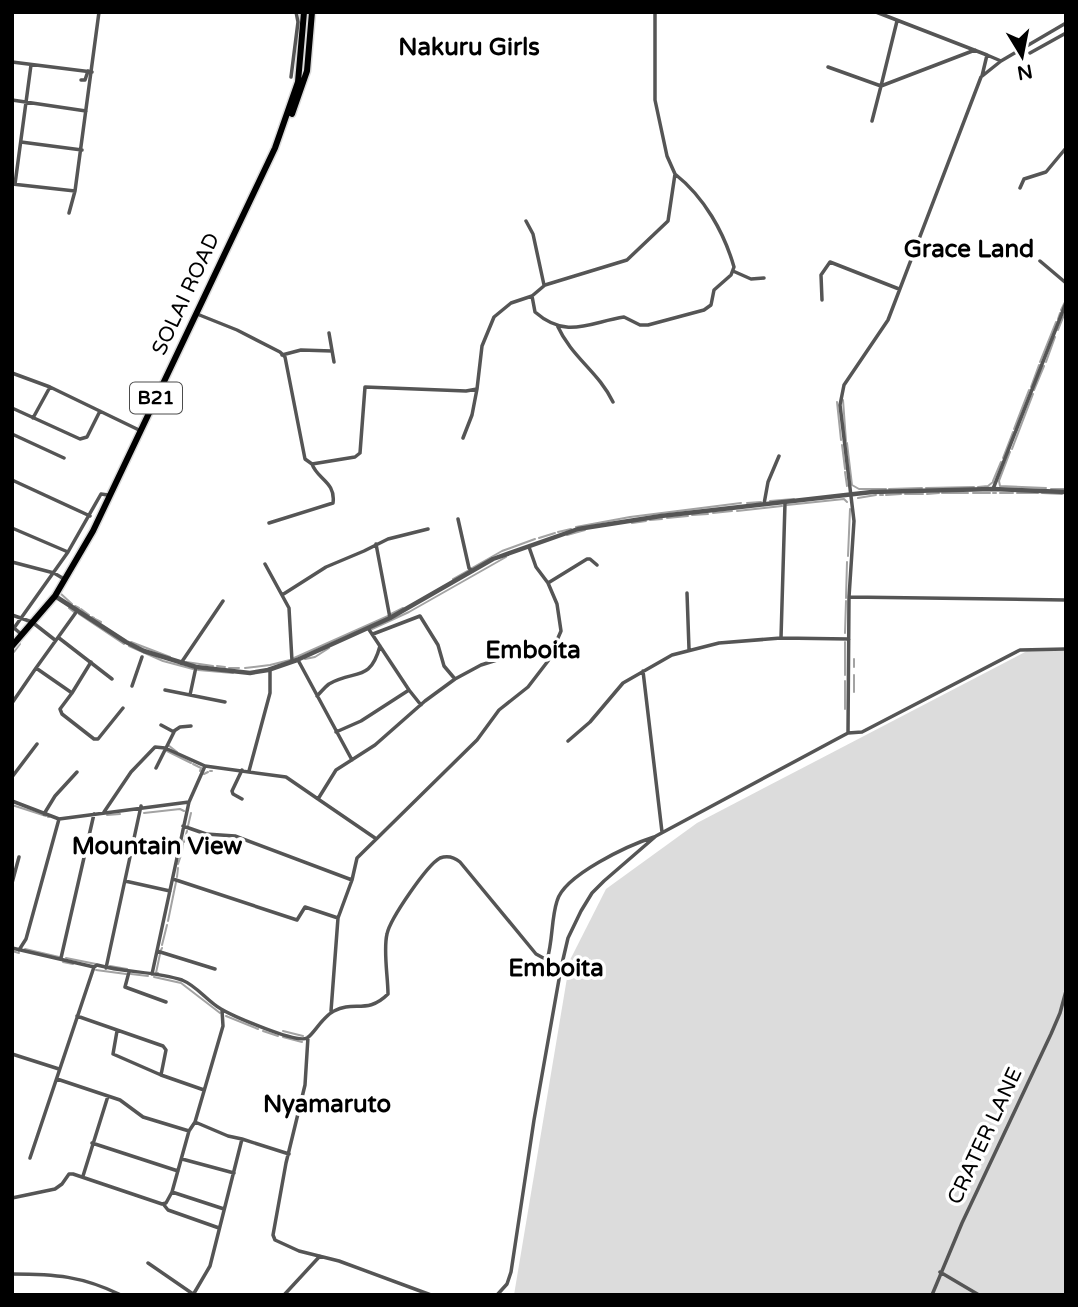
<svg xmlns="http://www.w3.org/2000/svg" width="1078" height="1307" font-family="'Varela Round',sans-serif">
<rect width="100%" height="100%" fill="#fff"/>
<path fill="#dcdcdc" d="M1027,651H1066V1295H514L570,960L606,889L697,823Z"/>
<g fill="none" stroke-linecap="round" stroke-linejoin="round">
<path stroke="#a3a3a3" stroke-width="2" d="M1061,310L1066,300
M1058,319L1060,313
M1058,330L1066,310
M1040,362L1056,322
M1046,362L1055,337
M1031,387L1039,365
M1034,390L1044,366
M843,400L846,441
M837,402L841,440
M1014,429L1029,390
M847,443L852,485L859,489H886
M842,445L845,469
M1012,449L1033,394
M1010,452L999,481L1000,486L1046,488
M1003,458L1013,432
M845,472L847,486
M993,481L1001,462
M978,487L988,486L993,482
M926,488L974,487
M889,489L922,488
M1051,489H1066
M942,493H968
M973,493H990
M993,493H996
M1000,493H1013
M1017,493H1038
M1042,493L1062,494
M905,494H923
M927,494L939,493
M880,495H883
M886,495L901,494
M858,498L876,495
M770,501L794,499
M747,503L761,502
M787,505L844,499L847,502
M737,511L782,506
M713,513L732,511
M692,515L708,514
M667,518L688,516
M650,520L662,519
M632,523L646,521
M576,527L630,517L741,503
M558,532L571,529
M567,535L585,530
M539,538L555,533
M848,556L850,509
M472,568L502,551L535,539
M453,579L469,570
M60,593L72,604
M846,598L847,562
M75,606L79,608
M69,608L74,612
M81,609L89,615
M79,614L124,644
M391,614L403,608
M92,617L94,618
M95,619L101,622
M372,629L409,612L506,557
M845,633L846,601
M131,642L170,657
M129,646L163,661L193,669
M14,652L20,644
M294,658L388,616
M305,659L315,657L329,648
M854,659V667
M186,662L213,666
M217,666L225,667
M229,668H239
M245,668L270,665L290,660
M198,670L233,673
M845,675V642
M854,692V675
M845,709V681
M168,745L177,752
M167,751L191,763
M193,764L201,768L200,771
M210,771H212
M204,774L208,772
M12,805L46,816
M144,813L180,809L184,811
M107,815L120,814
M48,817H49
M188,826L191,813
M184,842L187,831
M182,851L183,844
M178,864L181,855
M177,877L178,868
M168,921L176,882
M162,945L167,925
M25,949L59,957
M161,950L162,948
M12,951L19,953
M66,958L96,964
M63,962L73,964
M110,966L127,969
M96,970L126,974
M158,973H156L160,954
M131,974L148,976
M154,977L181,983L220,1013
M226,1016L258,1029
M263,1031L278,1036
M283,1031L303,1036
M283,1037L302,1042"/>
<g stroke="#dbdbdb" stroke-width="9">
<path id="trunk" d="M292,114L307,71L312,12
M12,646L55,596L93,531L275,148L298,82L304,12"/>
</g>
<path stroke="#555" stroke-width="3.5" d="M876,12L987,55
M1030,53L1066,33
M12,62L92,72
M828,67L881,86L897,21
M982,76L987,55L1001,61
M291,77L298,22L296,12
M81,80H85L88,71
M12,100L86,111
M872,121L881,86L975,50
M21,142L82,150
M12,184L75,191L99,12
M15,184L31,65
M1020,188L1024,179L1046,172L1066,148
M69,213L75,191
M526,221L533,234L544,285
M1040,261L1066,283
M733,271L751,279L764,278
M532,296L535,312C567,340 590,322 624,317L640,325H648L704,310L711,305L714,290L731,275L734,267C724,232 704,197 675,174
M822,300L821,275L830,262L899,289
M197,314L237,330L280,352L285,357L305,459L312,464L355,457L360,453L365,387L466,391L477,389L482,346L494,317L511,303L532,296L545,285L627,260L668,221L675,174L667,156L655,100V12
M557,325C572,358 598,371 613,402
M329,333L334,362
M282,355L301,350L332,351
M12,373L50,387L139,430
M12,408L80,439L87,437L100,411
M33,418L50,387
M12,434L64,458
M463,438L472,415L477,389
M12,480L90,516
M993,489L1066,303
M764,504L768,482L779,456
M458,519L469,568L472,571
M269,523L333,503C336,482 317,479 312,464
M12,528L68,552
M376,544L390,618
M12,562L54,573L64,579
M265,564L289,608L292,661
M548,583L587,559H590L597,565
M687,593L689,649
M282,595L326,567L364,551L388,539L428,529
M849,597L1066,600
M77,611L36,668L72,693L60,709L62,714L94,739H98L123,708
M12,615L32,622L55,640
M368,628L409,690L421,705
M21,634L14,628L68,552L101,494L108,495
M373,634L420,616L438,645L444,666L455,679
M59,638L112,679
M781,638L785,503
M298,660L352,760
M181,663L223,601
M643,671L662,832
M132,686L142,657
M165,690L225,702
M72,693L91,662
M190,695L196,667
M317,696C321,692 325,687 329,684C355,669 370,683 380,646
M12,703L36,668
M174,731L180,727L191,726
M336,732L361,721L409,690
M848,733L849,597L854,521L840,405L844,385L888,320L981,77L1001,61L1066,23
M568,741L590,722L623,683L672,655L719,643L781,638L849,639
M156,768L174,732L161,725
M242,770L232,791L233,794L242,799
M249,771L270,693V669
M12,777L37,744
M318,799L375,838
M12,801L59,819L189,802
M104,812L131,772L155,747L165,748L205,766
M44,814L55,796L77,772
M183,826L206,834L235,836L352,880
M173,879L297,920L305,907L338,918
M125,881L170,891
M12,883L19,857
M12,948L94,967L97,965C125,973 155,971 182,980C197,986 207,1001 221,1009C233,1016 297,1044 307,1038C314,1034 322,1017 334,1011C354,1000 367,1015 388,994C388,977 383,950 387,934C390,919 427,865 440,858C448,855 454,857 460,862L536,954L547,960
M19,950L26,939L59,819
M157,951L215,969
M61,958L94,814
M106,968L141,806
M561,968L547,960C553,940 551,920 557,901C564,875 629,845 654,837
M129,972L125,987L166,1002
M152,974L189,802L205,766L286,777L318,799L336,770L375,745L425,701L455,679L481,665L545,645H553
M331,1011L338,918L352,880L357,858L477,740L499,710L528,687L548,661L561,631L557,604L548,583L536,567L529,547
M77,1016L163,1046L166,1050L161,1075L204,1090
M117,1031L113,1054L161,1075
M12,1035V1039
M308,1037L305,1085L286,1163L273,1235L275,1240L299,1251L339,1261L431,1295
M12,1054L59,1069
M57,1079L120,1100L143,1117L189,1131L195,1122L223,1026L222,1010
M242,1139L289,1154
M92,1143L178,1171
M30,1158L94,967
M182,1159L234,1173
M83,1176L108,1096
M172,1192L189,1131
M12,1198L55,1189L62,1184L69,1174H73L162,1204L166,1203L172,1192L224,1209
M164,1205L168,1210L219,1228
M148,1263L193,1294
M940,1272L979,1295
M12,1274C55,1274 82,1276 121,1295
M193,1295L210,1266L242,1139L228,1136L195,1122
M284,1295L320,1256
M497,1295L507,1284L511,1272L534,1120L561,968L568,938L581,911L592,893L604,881L656,836L833,741L848,733L862,732L1020,650L1066,649
M932,1295L962,1223L1051,1034L1060,1013L1066,991"/>
<path stroke="#555" stroke-width="4.5" d="M55,596L126,642L144,651L196,667L250,673L268,670L297,660L390,618L493,559L578,529L661,516L872,492L993,489L1066,492"/>
<use href="#trunk" stroke="#000" stroke-width="6"/>
</g>
<g text-anchor="middle" dominant-baseline="central" stroke-width="7" stroke-linejoin="round" paint-order="stroke">
<rect fill="#fff" stroke="#4c4c4c" stroke-width="2" x="130" y="382.5" width="52" height="31" rx="5"/>
<g font-size="19" font-weight="bold" fill="#000">
<text x="156" y="398">B21</text>
</g>
<g font-size="21" fill="#000" stroke="#fff">
<text transform="translate(186 294) rotate(-65)">SOLAI ROAD</text>
<text transform="translate(985 1136) rotate(-65)">CRATER LANE</text>
</g>
<g font-size="24" font-weight="bold" fill="#000" stroke="#fff">
<text x="469" y="47">Nakuru Girls</text>
<text x="969" y="249">Grace Land</text>
<text x="533" y="650">Emboita</text>
<text x="157" y="846">Mountain View</text>
<text x="556" y="968">Emboita</text>
<text x="327" y="1104">Nyamaruto</text>
</g>
</g>
<rect width="1078" height="1307" fill="none" stroke="#000000" stroke-width="28"/>
<g transform="translate(1022 56) rotate(170)" stroke="#ffffff" stroke-width="5" paint-order="stroke">
<path d="M0-5L12 26L0 18L-12 26Z" fill="#000000"/>
<text y="-10" font-size="19" font-weight="bold" text-anchor="middle" fill="#000000">N</text>
</g>
</svg>
